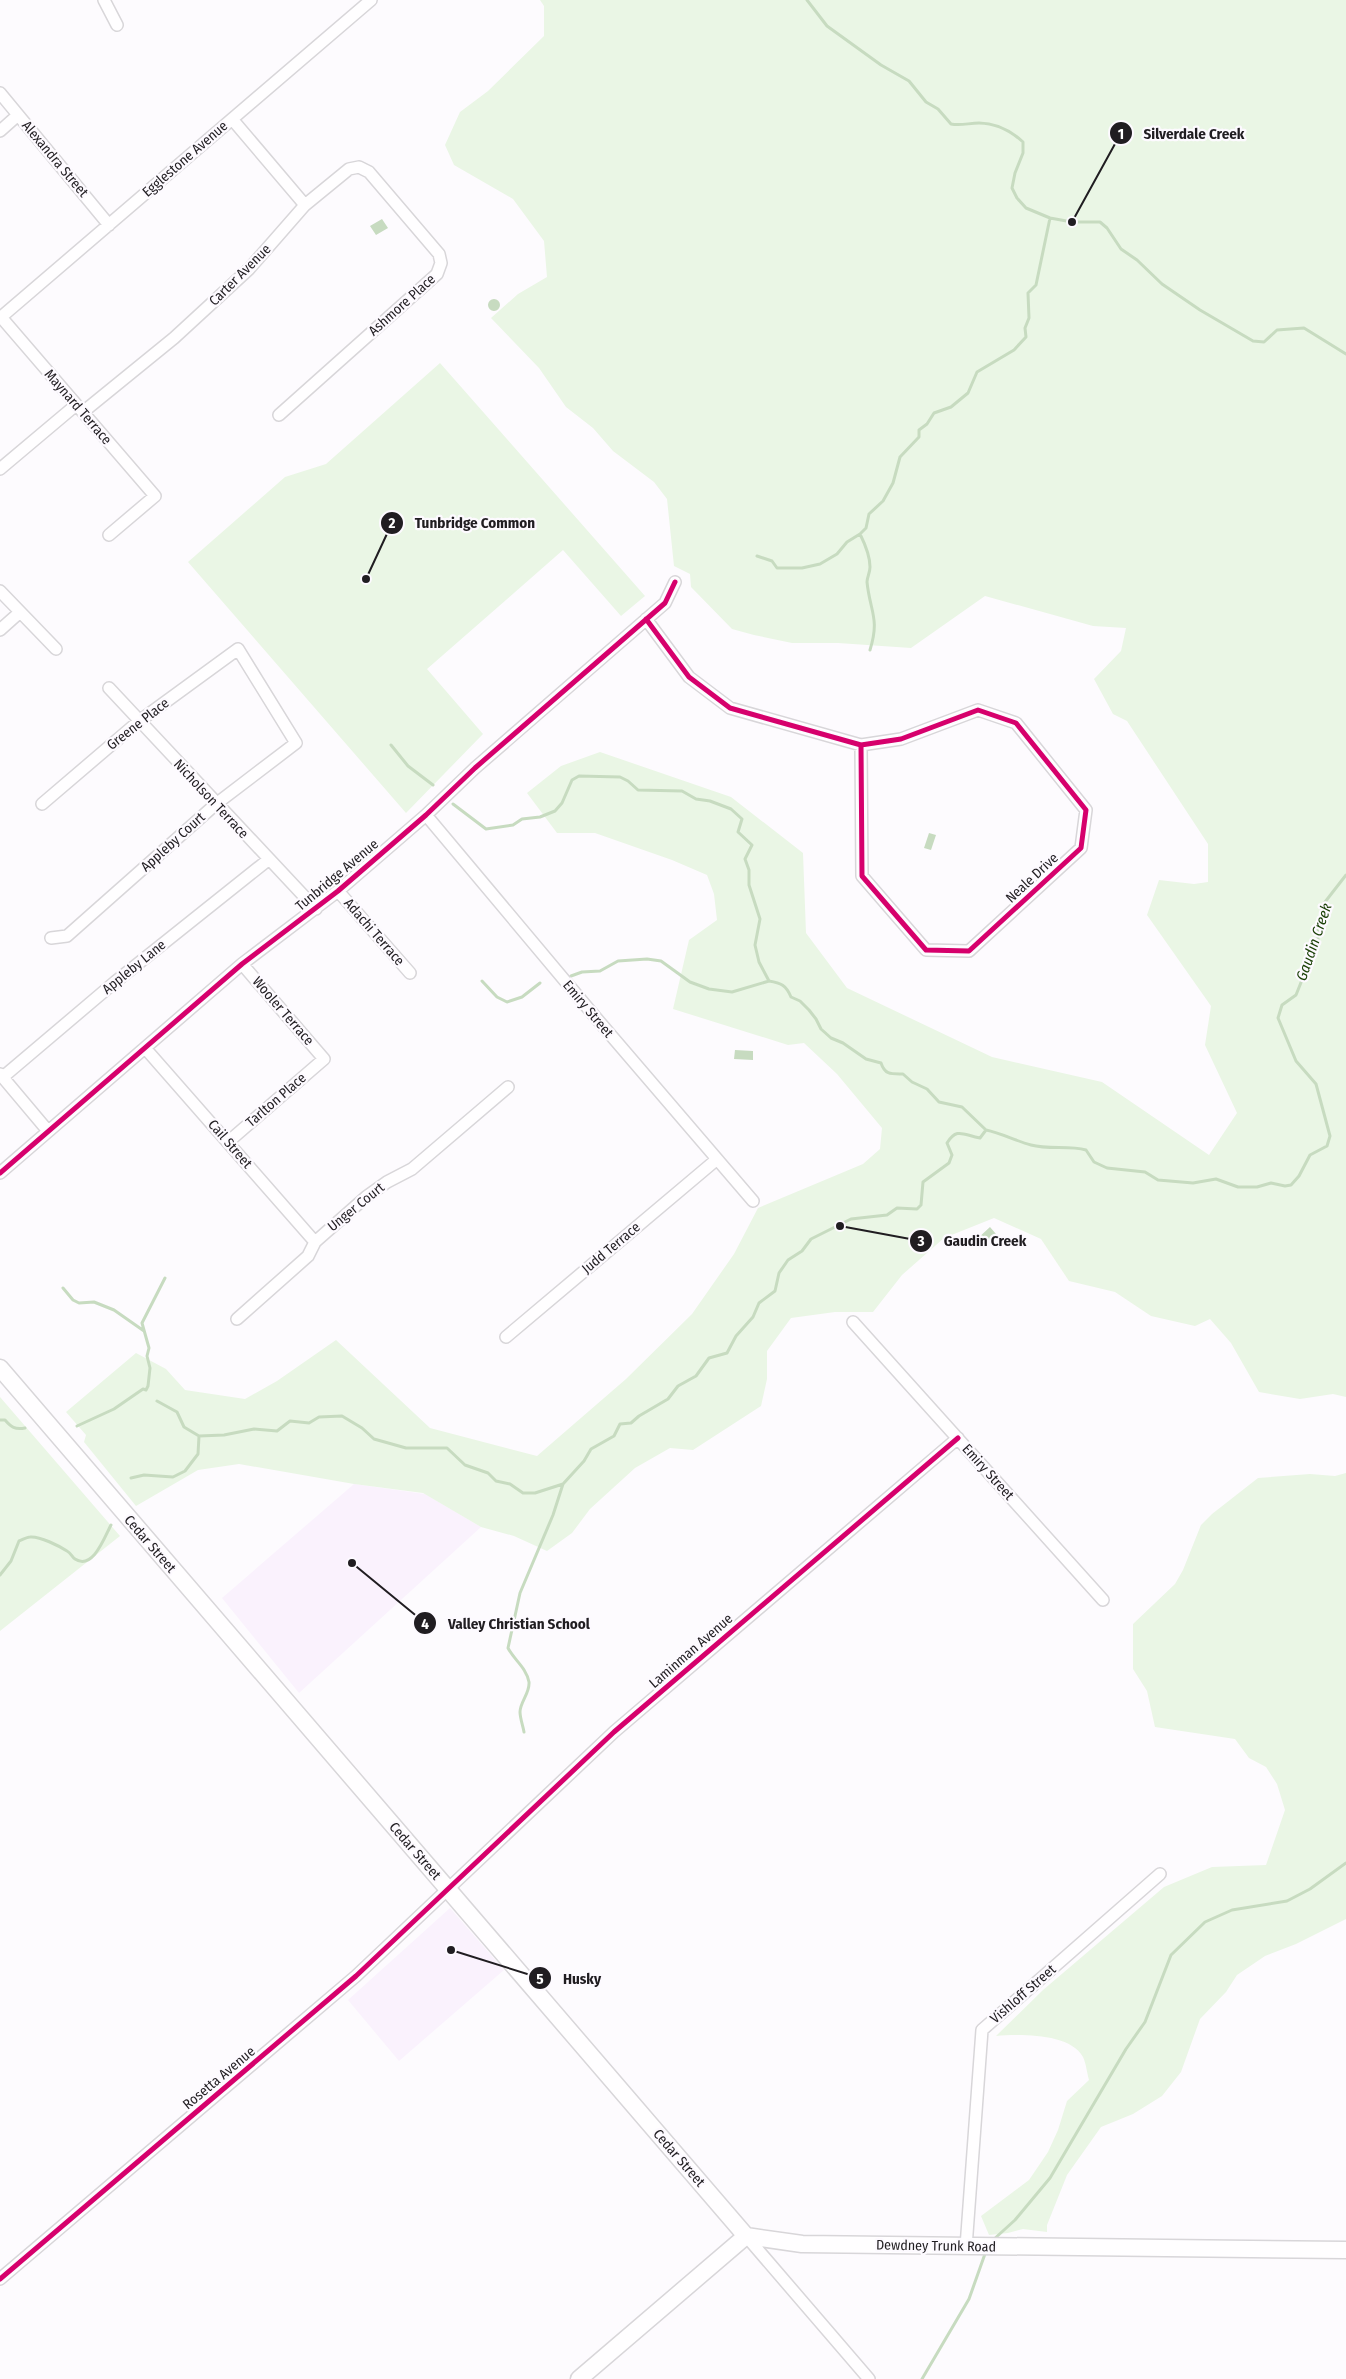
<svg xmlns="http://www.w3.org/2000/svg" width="1346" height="2379" font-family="'Fira Sans Condensed',sans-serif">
<rect width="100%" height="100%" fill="#fdfbfe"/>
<path fill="#faf2fd" d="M354,1484L425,1494L481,1527L299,1693L222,1598Z
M450,1908L504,1970L399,2061L348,2000Z"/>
<path fill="#eaf6e5" d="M540,0H1346V1397L1333,1394L1300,1399L1259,1392L1231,1343L1210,1319L1195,1326L1151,1316L1115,1292L1069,1281L1041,1239L994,1218L944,1238L902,1275L873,1312H835L791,1318L767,1351V1379L761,1406L693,1450L670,1448L635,1468L590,1509L572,1533L547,1551L514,1536L481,1527L423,1493L354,1484L239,1464L198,1470L136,1506L84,1442L86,1435L66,1412L136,1353L166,1369L185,1390L245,1399L277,1381L336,1340L430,1428L537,1456L626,1379L692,1314L734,1254L758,1208L863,1164L880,1149L882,1128L837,1074L804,1043L788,1045L673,1009L689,940L717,920L714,894L707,875L672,860L595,833H557L527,793L561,766L600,752L731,797L803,853L806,933L847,988L992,1057L1102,1082L1209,1155L1237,1113L1205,1045L1211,1006L1147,915L1159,880L1194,884L1208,882V844L1127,721L1113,714L1094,679L1121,651L1126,628L1093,626L985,596L911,648L838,643H792L754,635L732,629L691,587L690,574L674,566L667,499L654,482L613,451L593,428L566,407L539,368L491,318L518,294L547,277L544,241L513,199L454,165L445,145L460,112L488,91L544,36V6Z
M440,363L645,596L621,616L563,550L427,669L483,734L406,813L188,562L285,477L326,464Z
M0,1397L120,1536L0,1631Z
M1346,1473V1919L1296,1944L1265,1956L1237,1975L1226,1992L1200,2019L1181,2072L1162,2096L1133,2114L1101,2127L1067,2175L1047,2225V2232L1023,2229L1008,2233L989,2235L981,2216L1029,2180L1048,2152L1058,2130L1067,2101L1089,2080C1087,2073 1086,2063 1083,2057C1070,2033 1019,2034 996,2036L1043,1990L1164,1887L1212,1867L1266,1865L1285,1810L1277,1784L1266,1767L1249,1758L1235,1739L1155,1727L1147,1691L1133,1669V1624L1175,1584L1183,1570L1201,1525L1212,1514L1258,1478L1310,1474L1335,1476Z"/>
<path fill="#c7dbc0" d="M382,219L388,228L376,235L370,226Z
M488 305a6 6 0 1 1 12 0a6 6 0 1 1-12 0Z
M929,833L936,835L931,850L924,848Z
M735,1050L753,1051V1060L734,1059Z
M990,1227L996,1234L984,1246L977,1239Z"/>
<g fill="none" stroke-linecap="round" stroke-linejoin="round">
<path stroke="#c7dbc0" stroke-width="3" d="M807,0L827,26L881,65L909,81L926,102L938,109L951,124C961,126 969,123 979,123C996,123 1012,132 1023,142V153L1015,173L1012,188L1017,198L1026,208L1050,218L1072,222H1100L1107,228L1121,249L1137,260L1162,284L1200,310L1253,341L1264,342L1277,330L1304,328L1346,354
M860,534C865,544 870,556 870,567C870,573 867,577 867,582C870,612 880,618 870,650
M757,556L772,561L777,568H802L820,564L837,554L847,542L860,534L866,528L869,514L883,501L893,483L900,457L919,437V430L927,424L934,413L951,407L968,393L977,372L1014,350L1026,337L1025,328L1029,318L1028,293L1036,285L1050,218
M391,745L408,766L433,785
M453,804L486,829L513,825L522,819L540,817L555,811L562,803L572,780L579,776L620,777L628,781L638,790L682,791L696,799L710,801L731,809L742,819L738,832L752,845L745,859L749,870V885L760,919L755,945L759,962L769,981C781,983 786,985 791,997L800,1001L809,1010L816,1019L821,1029L831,1038L843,1043L866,1059L881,1063C885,1075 891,1074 903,1074L912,1082L927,1089L939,1102L962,1107L986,1130
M571,976L582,972L600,971L618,961L647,959L661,961L690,982L709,989L732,992L769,981
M482,981L497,997L507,1002L522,997L540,983
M63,1288L73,1300L79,1303L94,1302L114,1310L144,1331
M146,1390L148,1386L150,1368L147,1356L149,1348L142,1323L165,1278
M157,1401L177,1412L184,1427L199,1436L224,1435L254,1429L277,1431L290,1421L309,1423L319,1417L342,1416L362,1428L374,1439L406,1448H447L465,1465L488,1473L496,1481L510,1484L523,1493H535L563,1484L584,1461L591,1449L614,1436L620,1424L631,1423L639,1416L668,1399L678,1386L696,1376L709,1358L727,1353L736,1336L753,1317L759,1303L775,1291L779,1273L788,1260L802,1251L811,1239L851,1219L887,1215L897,1208L917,1209L921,1205L923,1182L949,1163L952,1155L947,1143C957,1127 963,1135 980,1138L986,1130C1001,1133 1016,1141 1031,1145C1049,1150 1069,1145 1086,1150L1094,1162L1107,1168L1145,1172L1158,1180L1193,1183L1216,1179L1238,1187H1257L1271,1183L1285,1186L1291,1185L1299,1176L1310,1155L1327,1146L1330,1136L1316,1084L1296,1061L1278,1018L1282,1005L1296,995L1318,940V927L1325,902L1346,875
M0,1420H5C11,1427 15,1430 25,1428
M77,1426L114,1409L143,1389L146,1390
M131,1478L144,1475L173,1477L185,1471L198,1454L199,1436
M0,1575L11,1561L19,1541C22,1540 27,1537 30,1537C40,1536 59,1546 67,1551C71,1553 72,1557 75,1559C93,1571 105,1536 111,1525
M524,1732C523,1726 520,1718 520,1712C520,1702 530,1693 529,1682C526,1667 514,1660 508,1648L520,1593L553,1515L563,1484
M993,2240L1015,2220L1050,2178L1126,2049L1145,2022L1171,1955L1205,1922L1232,1910L1287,1901L1310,1889L1346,1863
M922,2379L969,2299L986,2251"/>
<g stroke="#d8d6d9" stroke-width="14">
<path id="street" d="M104,0L117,25
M0,93L109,225
M232,119L305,205
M0,131L18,115
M1,317L155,496L109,535
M0,318L371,0
M83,412L174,338L249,269L305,205L349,169L359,167L369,172L439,254L441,263L437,274L279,415
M0,469L76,405
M0,591L56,649
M646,619L689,677L730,708L861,745L901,739L978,710L1016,723L1086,810L1081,848L969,951L926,950L862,876L861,745
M0,630L19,613
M109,688L316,909
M42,804L138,722L238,649L296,743L216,804L67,936L51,938
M426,815L597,1019L753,1201
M338,891L410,973
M145,1048L315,1242
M0,1074L48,1131
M3,1077L115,982L268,860
M228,1142L324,1059L242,964
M0,1173L242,964L338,891L426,815L475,768L665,603L675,582
M237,1319L308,1256L315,1242L366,1197L387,1182L412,1169L508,1087
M853,1322L1103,1600
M506,1337L716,1160
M746,2236L869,2379
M966,2247L982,2030L1160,1874
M0,2279L356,1976L614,1732L958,1438"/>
</g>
<g stroke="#d8d6d9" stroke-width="19">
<path id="secondary" d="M0,1368L746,2236
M579,2379L746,2236L802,2244L1346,2250"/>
</g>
<use href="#street" stroke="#fffeff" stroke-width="11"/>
<use href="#secondary" stroke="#fffeff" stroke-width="16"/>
<g stroke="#fdfaff" stroke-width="8">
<path id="cycleway" d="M646,619L689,677L730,708L861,745L901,739L978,710L1016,723L1086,810L1081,848L969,951L926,950L862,876L861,745
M0,1173L242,964L338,891L426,815L475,768L665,603L675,582
M0,2279L356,1976L614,1732L958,1438"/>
</g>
<use href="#cycleway" stroke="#d6006c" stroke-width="5"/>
</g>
<g text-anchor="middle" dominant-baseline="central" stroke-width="4.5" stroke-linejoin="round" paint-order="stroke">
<g font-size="14" fill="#201d21" stroke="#fdfaff">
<text transform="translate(55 159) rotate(50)">Alexandra Street</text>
<text transform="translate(185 159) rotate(-41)">Egglestone Avenue</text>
<text transform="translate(240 275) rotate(-45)">Carter Avenue</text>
<text transform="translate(402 305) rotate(-42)">Ashmore Place</text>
<text transform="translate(78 407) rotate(49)">Maynard Terrace</text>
<text transform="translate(138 724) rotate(-38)">Greene Place</text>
<text transform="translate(211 799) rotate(47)">Nicholson Terrace</text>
<text transform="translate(173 842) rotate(-42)">Appleby Court</text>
<text transform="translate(337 875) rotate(-40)">Tunbridge Avenue</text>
<text transform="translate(1032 878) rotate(-43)">Neale Drive</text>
<text transform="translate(374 932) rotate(49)">Adachi Terrace</text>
<text transform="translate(134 967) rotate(-39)">Appleby Lane</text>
<text transform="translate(588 1009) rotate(50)">Emiry Street</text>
<text transform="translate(283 1011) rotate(49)">Wooler Terrace</text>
<text transform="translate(276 1100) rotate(-41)">Tarlton Place</text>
<text transform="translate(230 1144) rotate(49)">Cail Street</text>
<text transform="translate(356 1207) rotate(-39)">Unger Court</text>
<text transform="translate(611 1248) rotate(-40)">Judd Terrace</text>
<text transform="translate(988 1472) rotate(48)">Emiry Street</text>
<text transform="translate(150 1544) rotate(49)">Cedar Street</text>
<text transform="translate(691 1651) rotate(-41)">Laminman Avenue</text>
<text transform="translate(415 1851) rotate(49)">Cedar Street</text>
<text transform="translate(1023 1994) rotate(-41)">Vishloff Street</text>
<text transform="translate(219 2078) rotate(-40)">Rosetta Avenue</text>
<text transform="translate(679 2158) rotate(49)">Cedar Street</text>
<text transform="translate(936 2246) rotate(1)">Dewdney Trunk Road</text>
</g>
<g font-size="15" font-style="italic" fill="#1c4209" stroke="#fdfaff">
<text transform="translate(1314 942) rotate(-71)">Gaudin Creek</text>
</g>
</g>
<path fill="none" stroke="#201d21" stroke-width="2" d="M1072 222L1121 133M366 579L392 523M840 1226L921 1241M352 1563L425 1623M451 1950L540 1978"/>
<g fill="#201d21" stroke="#fdfaff" stroke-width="2">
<circle cx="1072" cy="222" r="5"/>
<circle cx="366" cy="579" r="5"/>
<circle cx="840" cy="1226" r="5"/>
<circle cx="352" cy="1563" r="5"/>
<circle cx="451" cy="1950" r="5"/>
<circle cx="1121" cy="133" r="12"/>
<circle cx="392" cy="523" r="12"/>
<circle cx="921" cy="1241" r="12"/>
<circle cx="425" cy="1623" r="12"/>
<circle cx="540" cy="1978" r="12"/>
</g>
<g font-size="15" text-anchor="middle" font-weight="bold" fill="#fff">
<text x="1121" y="139">1</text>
<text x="392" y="528">2</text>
<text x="921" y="1246">3</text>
<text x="425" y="1629">4</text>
<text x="540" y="1984">5</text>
</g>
<g font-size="15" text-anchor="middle" font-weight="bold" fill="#201d21" stroke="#fdfaff" stroke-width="4.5" stroke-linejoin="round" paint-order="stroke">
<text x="1194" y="139">Silverdale Creek</text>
<text x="475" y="528">Tunbridge Common</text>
<text x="985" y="1246">Gaudin Creek</text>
<text x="519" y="1629">Valley Christian School</text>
<text x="582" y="1984">Husky</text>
</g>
</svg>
